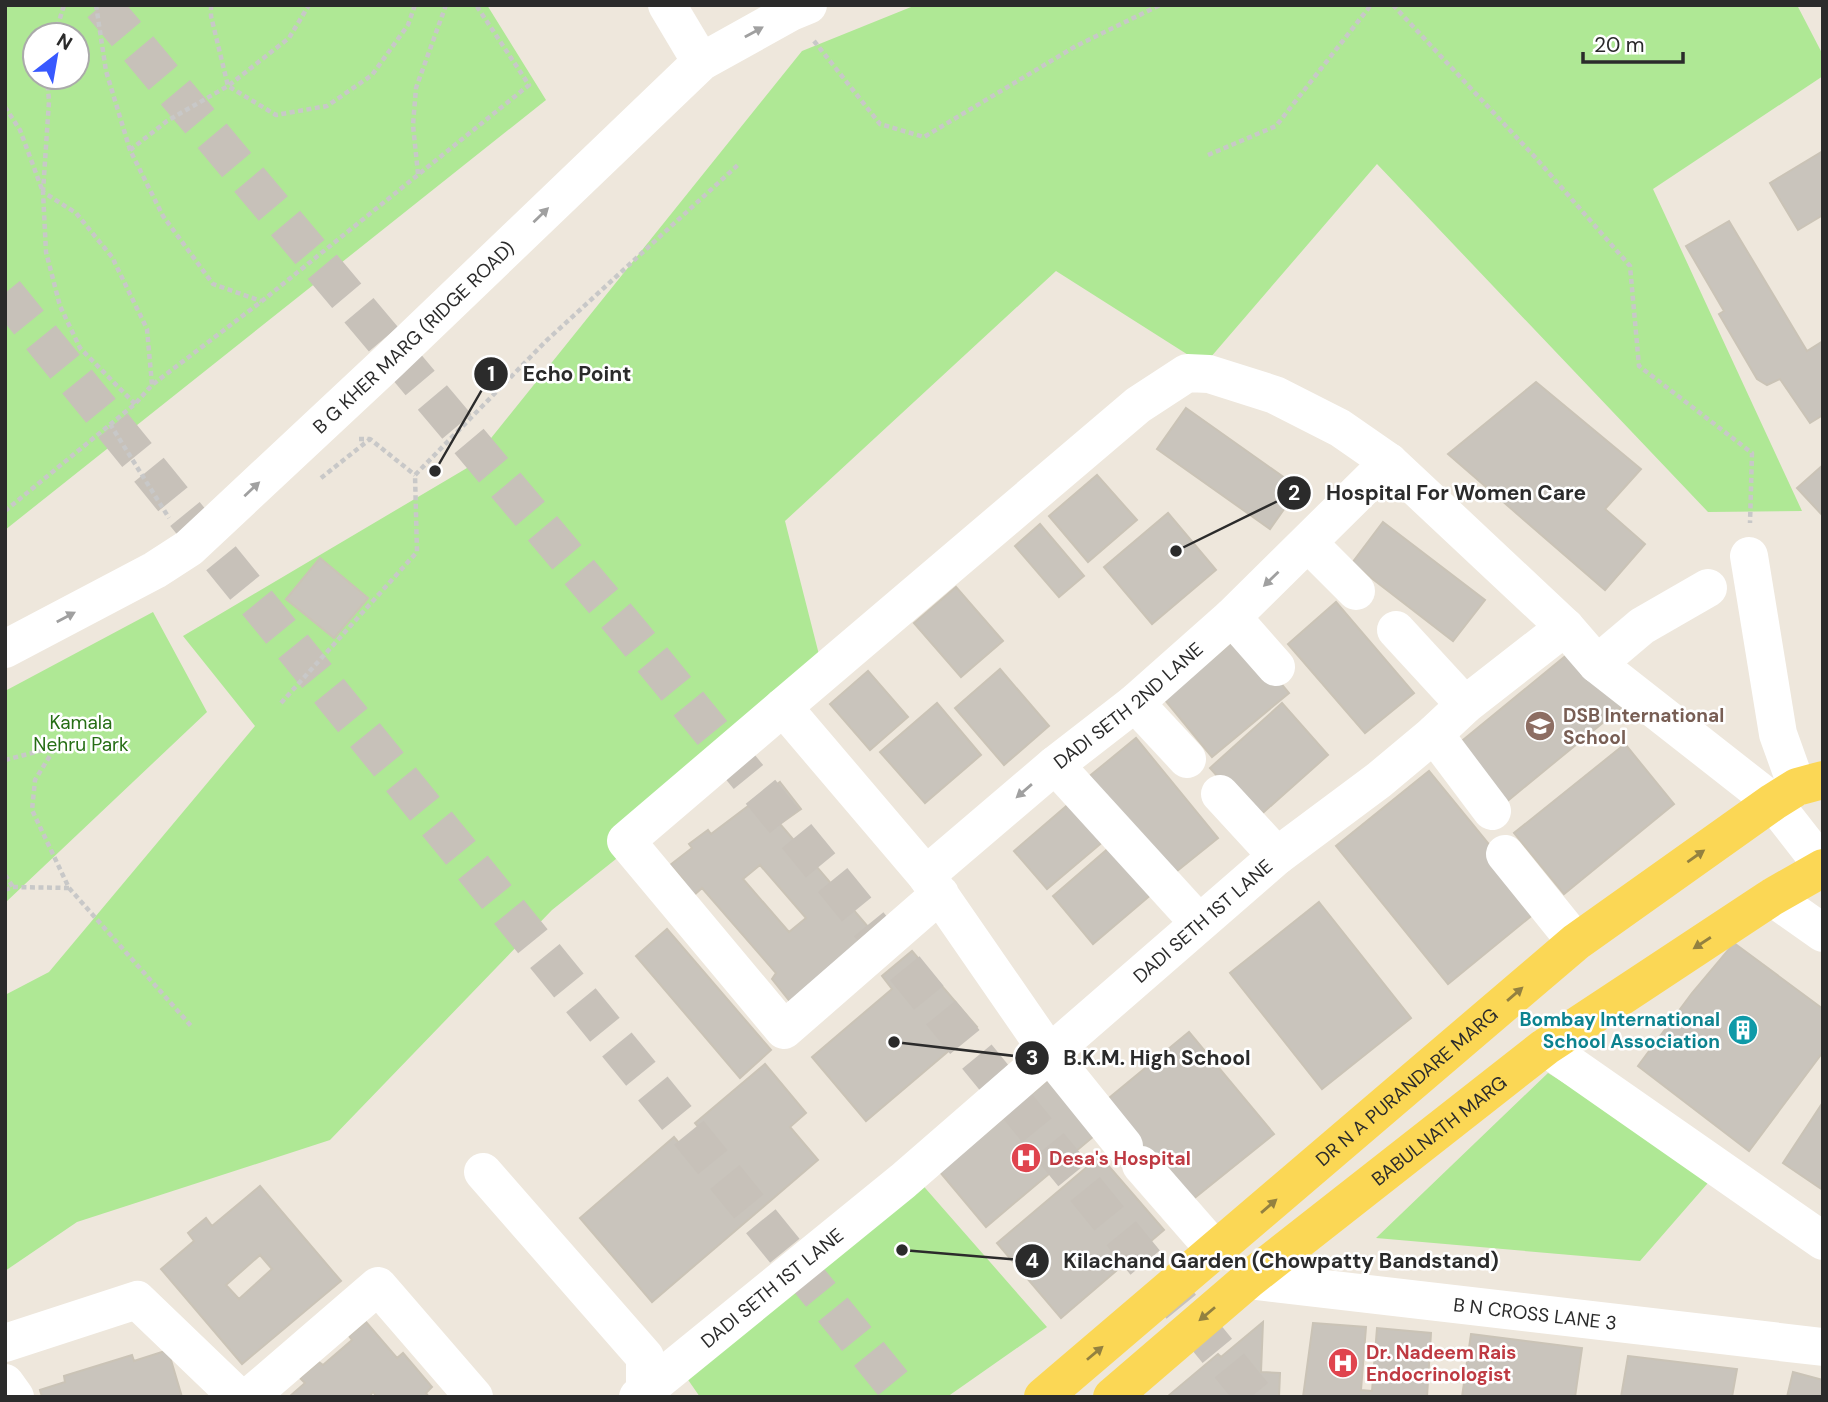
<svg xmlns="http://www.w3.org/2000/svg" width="1828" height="1402" font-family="'DM Sans',sans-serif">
<rect width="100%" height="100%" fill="#eee7dc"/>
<path fill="#afe895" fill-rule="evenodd" d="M5,5H487L546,100L5,530ZM77,35V77H35V35Z
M916,5H1797L1823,55V76L1653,189L1802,511L1708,512L1377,164L1204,365L1056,271L785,521L828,690L552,910L330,1140L77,1222L5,1271V995L49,972L255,726L183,636L467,468L802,51Z
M153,612L207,712L5,903V691Z
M1548,1073L1714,1176L1640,1261L1376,1238Z
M912,1173L1047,1327L947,1397H700L684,1374Z"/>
<path fill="#c9c4bc" stroke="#cac3b6" stroke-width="2" fill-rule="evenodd" d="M1823,151V215L1798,230L1770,183Z
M1729,221L1807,351L1823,341V415L1810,423L1780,379L1767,385L1757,379L1719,314L1724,311L1686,246Z
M1536,382L1641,469L1605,509L1645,544L1605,590L1448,454Z
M1186,408L1299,488L1270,529L1157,449Z
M1823,465V516L1797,488Z
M1097,475L1137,520L1088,562L1049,516Z
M1168,513L1216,570L1152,624L1104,567Z
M1383,522L1485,600L1453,641L1352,563Z
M1040,524L1084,576L1059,597L1015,546Z
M320,558L368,598L334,638L286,599Z
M956,587L1003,641L961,677L914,623Z
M1336,602L1414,693L1365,733L1288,644Z
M1241,635L1289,693L1212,757L1164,699Z
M1574,649L1622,707L1505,803L1457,745Z
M1000,669L1049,726L1004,765L955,708Z
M868,671L908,717L870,750L830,704Z
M937,703L981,755L925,803L880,752Z
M1282,703L1328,755L1256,819L1210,768Z
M1136,738L1218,838L1167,879L1086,779Z
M1625,744L1674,804L1564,894L1514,833Z
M1429,771L1541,908L1448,984L1336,846Z
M780,782L801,809L780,824L876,936L792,1004L772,979L776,973L702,888L692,897L681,883L684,880L670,865L692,848L689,844L708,830L711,834ZM760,865L806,918L789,932L743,879Z
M1078,796L1111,835L1047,889L1014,851Z
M1118,840L1159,888L1093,944L1053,896Z
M1319,902L1411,1018L1322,1089L1230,973Z
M667,929L771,1050L740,1078L636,956Z
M1734,943L1823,1009V1052L1749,1151L1638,1066L1692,993Z
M912,951L977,1027L866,1121L812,1057L892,989L882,976Z
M1189,1032L1274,1134L1187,1204L1103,1103Z
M765,1064L806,1113L790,1127L818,1160L652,1302L580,1218L674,1137L698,1166L717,1149L695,1123Z
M1053,1076L1100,1131L986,1227L940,1172Z
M1823,1102V1190L1783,1163Z
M1100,1156L1164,1230L1061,1318L997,1243Z
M260,1186L341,1281L242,1364L161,1269L194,1241L188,1233L206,1218L212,1226ZM260,1255L272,1269L239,1299L226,1285Z
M366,1322L397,1358L403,1353L432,1387L426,1393L429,1397H377L373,1392L369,1397H289L305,1383L300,1378L319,1362L323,1365L352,1340L349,1336Z
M1263,1322L1261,1372L1280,1373L1279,1397H1167L1218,1354L1221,1357Z
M1313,1323L1366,1327L1361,1390L1372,1391L1377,1328L1431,1333L1427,1397H1303Z
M1471,1334L1582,1348L1575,1397H1462Z
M168,1350L182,1397H42L40,1390L65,1382L64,1376L132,1355L134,1361Z
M1628,1356L1737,1369L1732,1397H1621Z
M1793,1372L1823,1380V1397H1787Z"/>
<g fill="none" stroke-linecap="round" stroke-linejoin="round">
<path stroke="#c7c1b9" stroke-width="38" stroke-dasharray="38 19" stroke-linecap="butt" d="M102,5L634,637L1255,1397
M5,293L904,1397"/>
<path stroke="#c8c8c8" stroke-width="4.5" stroke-dasharray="5 3.5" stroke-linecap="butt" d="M96,5L106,71L130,150L163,216L213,284L261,301
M211,5V16L228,86L276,115L327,106L372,75L408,25L415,5
M1393,5L1534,156L1630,266L1639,366L1752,453L1750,523
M55,35L64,5
M814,41L880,124L924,137L1076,46L1160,5
M5,107L20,130L43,192L49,101L47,77
M130,150L167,121L228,86L289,38L309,5
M1208,155L1276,126L1371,5
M418,174L413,125L416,88L446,5
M135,404L80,348L60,306L46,252L43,192L76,213L112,257L147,329L152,385
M110,424L169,518
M359,439H370L415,475
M321,478L370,439
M5,511L135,404L152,385L262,301L529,85L476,5
M281,703L417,552L415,475L546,341L740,163
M5,760L55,747
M5,875L13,887
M69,888L192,1027
M5,890L13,887L69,888L32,810L35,780L56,746"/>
<g stroke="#fff" stroke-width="38">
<path d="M667,5L701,62"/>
<path d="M1308,543L1356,591"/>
<path d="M1749,556L1778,734L1797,787"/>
<path d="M1232,617L1276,667"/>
<path d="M1396,630L1465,705"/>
<path id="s1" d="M5,649L155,570L189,548L388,362L701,62L791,12L808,5"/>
<path d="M1597,664L1642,626L1708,588"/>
<path d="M1135,703L1187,759"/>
<path d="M783,707L1138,405L1187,373L1209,374L1275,395L1340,428L1389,462L1565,627L1597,664L1773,802L1823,866"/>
<path d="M1434,734L1492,811"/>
<path d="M1055,765L1199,923"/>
<path d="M1220,794L1277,856"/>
<path d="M1505,854L1576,942"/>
<path id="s2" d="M926,875L1055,765L1135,703L1232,617L1389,462"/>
<path d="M940,894L784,1030L626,841L783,707L926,875L1049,1053L1124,1146"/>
<path d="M1772,897L1823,933"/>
<path d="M1545,1047L1823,1241"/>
<path d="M1141,1165L1216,1251"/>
<path d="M483,1172L645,1357V1391L638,1397"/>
<path id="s3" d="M1248,1280L1823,1347"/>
<path d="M5,1343L137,1300L238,1397"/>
<path d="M5,1383L15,1397"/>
<path d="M249,1397L378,1286L474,1397"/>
<path id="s4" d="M651,1397L645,1391L903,1181L1277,856L1379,780L1434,734L1465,705L1565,627"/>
</g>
<g stroke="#fbd755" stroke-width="38">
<path id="s5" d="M1043,1397L1576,942L1773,802L1797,787L1823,780"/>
<path id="s6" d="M1112,1397L1248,1280L1545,1047L1772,897L1823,868"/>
</g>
</g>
<defs><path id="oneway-solid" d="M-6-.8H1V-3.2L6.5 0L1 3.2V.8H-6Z" transform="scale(1.75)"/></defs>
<g fill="#a0a0a0">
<use href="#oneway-solid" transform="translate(754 32) rotate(-29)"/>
<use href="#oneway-solid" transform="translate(541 215) rotate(-44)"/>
<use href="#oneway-solid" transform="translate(252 489) rotate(-43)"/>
<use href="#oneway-solid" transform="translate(1271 579) rotate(136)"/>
<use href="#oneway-solid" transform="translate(66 617) rotate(-28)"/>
<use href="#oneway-solid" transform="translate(1024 791) rotate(139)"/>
</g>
<g fill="#938140">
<use href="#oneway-solid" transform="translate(1696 856) rotate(-35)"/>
<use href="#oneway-solid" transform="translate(1702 943) rotate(147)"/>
<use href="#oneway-solid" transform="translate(1515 994) rotate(-41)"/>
<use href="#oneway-solid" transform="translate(1269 1206) rotate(-41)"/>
<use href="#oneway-solid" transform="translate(1207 1314) rotate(140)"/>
<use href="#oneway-solid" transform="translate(1095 1353) rotate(-40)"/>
</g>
<defs>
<g id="school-disc" transform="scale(1.575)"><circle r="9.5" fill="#8d6e63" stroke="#fff"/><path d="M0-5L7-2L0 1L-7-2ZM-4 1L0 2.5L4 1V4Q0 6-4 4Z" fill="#fff"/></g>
<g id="building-disc" transform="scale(1.575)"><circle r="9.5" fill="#0f9aa8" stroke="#fff"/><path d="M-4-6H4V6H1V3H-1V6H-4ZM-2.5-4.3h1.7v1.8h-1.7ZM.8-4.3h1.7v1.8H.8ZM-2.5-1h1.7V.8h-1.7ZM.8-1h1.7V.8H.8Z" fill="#fff"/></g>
<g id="hospital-disc" transform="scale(1.575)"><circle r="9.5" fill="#e0444e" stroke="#fff"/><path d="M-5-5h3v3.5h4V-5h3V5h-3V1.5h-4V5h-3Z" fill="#fff"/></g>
</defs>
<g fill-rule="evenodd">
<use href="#school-disc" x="1540" y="726"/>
<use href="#building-disc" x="1743" y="1030"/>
<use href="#hospital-disc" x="1026" y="1158"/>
<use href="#hospital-disc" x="1343" y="1363"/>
</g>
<g text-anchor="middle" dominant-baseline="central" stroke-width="5" stroke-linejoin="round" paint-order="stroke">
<g font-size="19" fill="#2b2b2b" stroke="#fff">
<text stroke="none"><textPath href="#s1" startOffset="518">B G KHER MARG (RIDGE ROAD)</textPath></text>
<text stroke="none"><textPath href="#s2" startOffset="264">DADI SETH 2ND LANE</textPath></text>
<text stroke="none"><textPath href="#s4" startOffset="738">DADI SETH 1ST LANE</textPath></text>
<text stroke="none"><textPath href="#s5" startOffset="478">DR N A PURANDARE MARG</textPath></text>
<text stroke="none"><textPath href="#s6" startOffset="422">BABULNATH MARG</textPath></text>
<text stroke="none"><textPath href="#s4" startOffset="172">DADI SETH 1ST LANE</textPath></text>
<text stroke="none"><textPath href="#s3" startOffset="289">B N CROSS LANE 3</textPath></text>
</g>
<g font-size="19" font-weight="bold" fill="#785e54" stroke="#fff" text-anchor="start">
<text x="1563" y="715">DSB International<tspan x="1563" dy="22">School</tspan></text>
</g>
<g font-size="19" fill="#266e15" stroke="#fff">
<text x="81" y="722">Kamala<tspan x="81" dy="22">Nehru Park</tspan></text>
</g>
<g font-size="19" font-weight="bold" fill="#0d838f" stroke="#fff" text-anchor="end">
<text x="1720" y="1019">Bombay International<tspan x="1720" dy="22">School Association</tspan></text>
</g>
<g font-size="19" font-weight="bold" fill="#be3a42" stroke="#fff" text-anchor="start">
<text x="1049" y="1158">Desa's Hospital</text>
<text x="1366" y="1352">Dr. Nadeem Rais<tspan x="1366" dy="22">Endocrinologist</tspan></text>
</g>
</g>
<path fill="none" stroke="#2b2b2b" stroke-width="2.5" d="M435 471L491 374M1176 551L1294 493M894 1042L1032 1058M902 1250L1032 1261"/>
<g fill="#2b2b2b" stroke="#fff" stroke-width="2.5">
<circle cx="435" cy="471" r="7"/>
<circle cx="1176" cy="551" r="7"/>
<circle cx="894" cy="1042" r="7"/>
<circle cx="902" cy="1250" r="7"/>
<circle cx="491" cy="374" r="18"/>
<circle cx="1294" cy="493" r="18"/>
<circle cx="1032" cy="1058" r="18"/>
<circle cx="1032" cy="1261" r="18"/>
</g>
<g font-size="21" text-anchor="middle" font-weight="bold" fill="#fff">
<text x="491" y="381">1</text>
<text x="1294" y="500">2</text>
<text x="1032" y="1065">3</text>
<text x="1032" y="1268">4</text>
</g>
<g font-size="21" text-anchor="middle" font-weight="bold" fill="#2b2b2b" stroke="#fff" stroke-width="5" stroke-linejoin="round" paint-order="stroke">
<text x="577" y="381">Echo Point</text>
<text x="1456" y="500">Hospital For Women Care</text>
<text x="1157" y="1065">B.K.M. High School</text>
<text x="1281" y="1268">Kilachand Garden (Chowpatty Bandstand)</text>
</g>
<rect width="1828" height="1402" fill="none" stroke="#2b2b2b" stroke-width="14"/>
<g transform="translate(56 56) rotate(31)"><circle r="33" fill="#ffffff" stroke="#aaaaaa" stroke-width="2"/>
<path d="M0-5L12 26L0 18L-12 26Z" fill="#3859ff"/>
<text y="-10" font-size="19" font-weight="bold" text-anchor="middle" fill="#2b2b2b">N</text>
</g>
<path d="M1583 52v10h100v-10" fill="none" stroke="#2b2b2b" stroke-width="3.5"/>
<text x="1594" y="52" font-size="21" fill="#2b2b2b" stroke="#ffffff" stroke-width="5" paint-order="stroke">20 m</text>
</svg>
